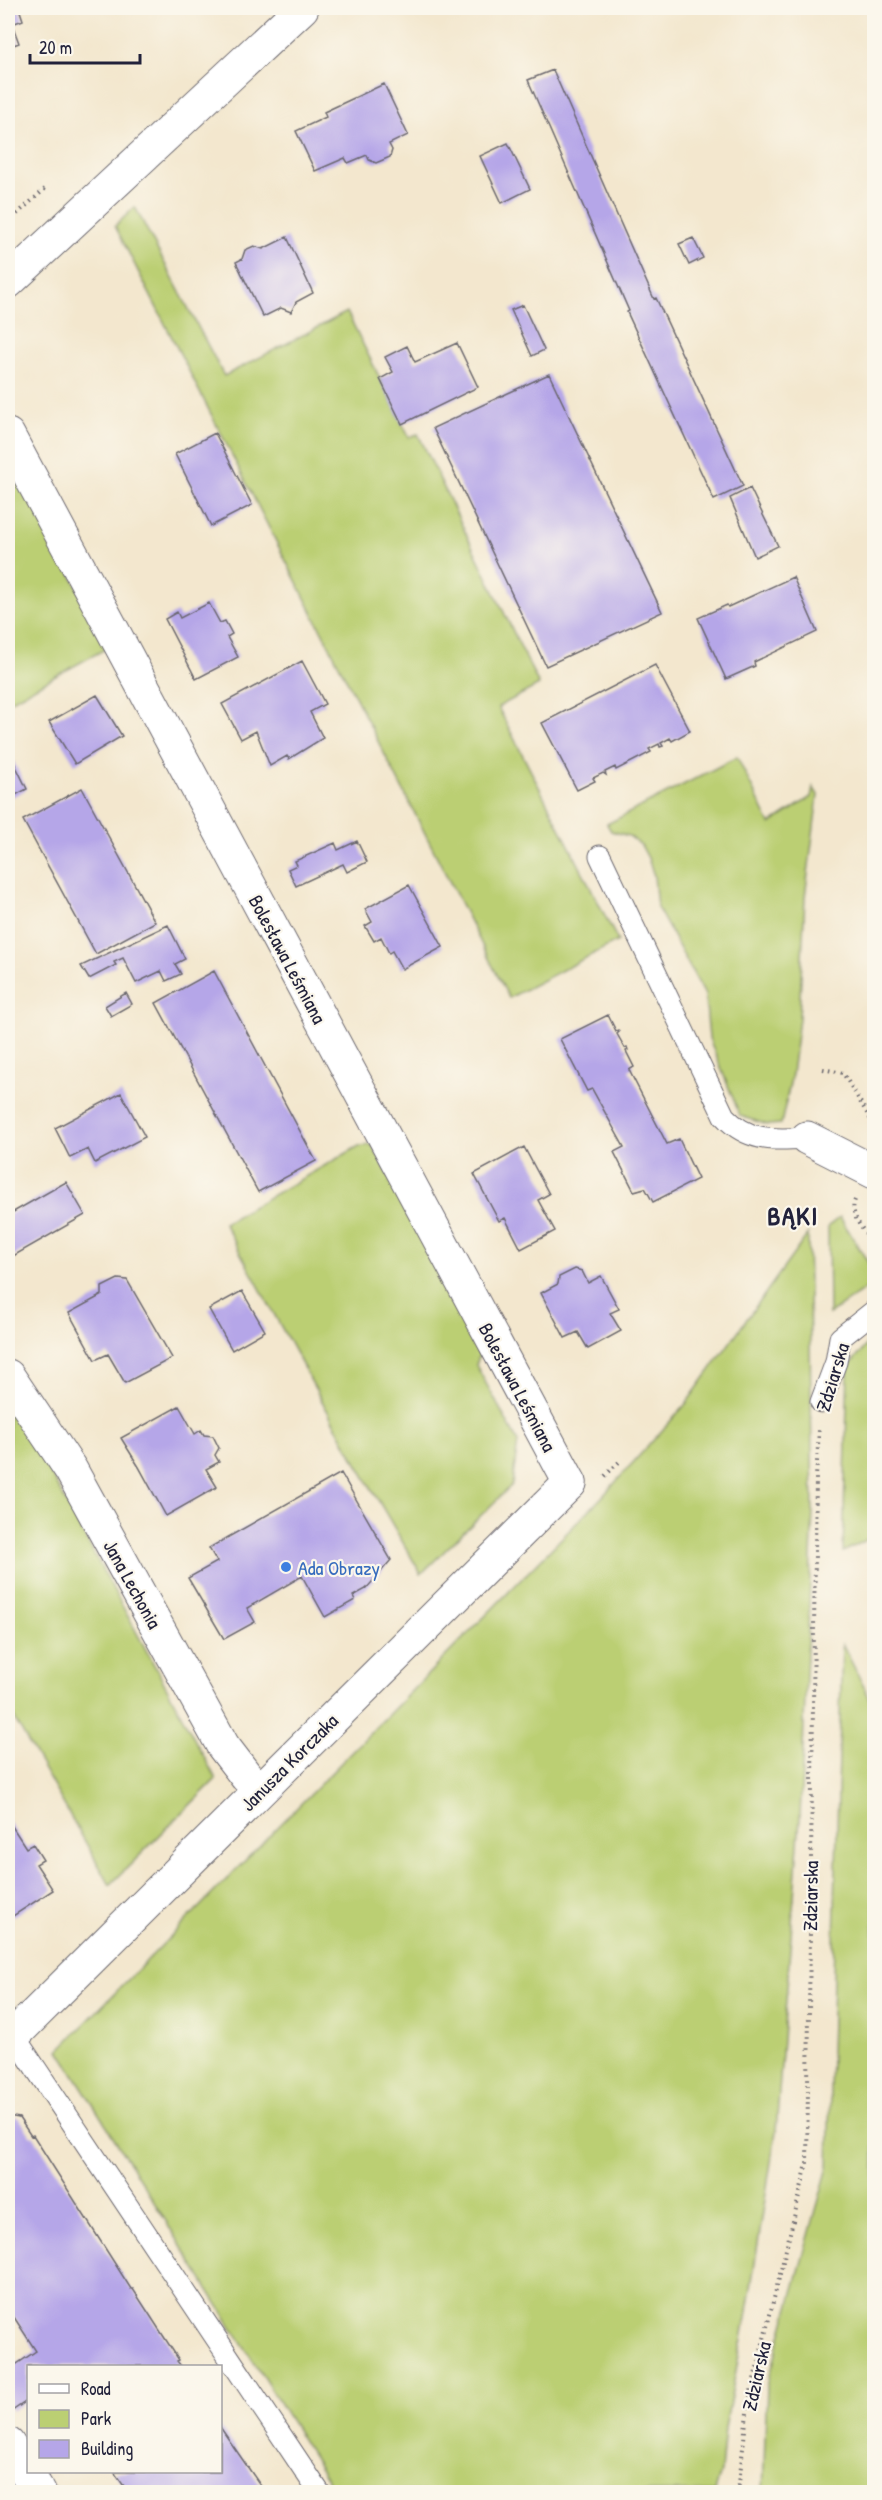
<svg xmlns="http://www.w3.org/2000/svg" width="882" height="2500" font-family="'Patrick Hand',sans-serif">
<rect width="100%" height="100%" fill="#fbf7ec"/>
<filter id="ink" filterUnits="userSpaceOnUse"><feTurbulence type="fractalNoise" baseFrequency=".0167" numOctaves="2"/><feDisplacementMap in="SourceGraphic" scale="12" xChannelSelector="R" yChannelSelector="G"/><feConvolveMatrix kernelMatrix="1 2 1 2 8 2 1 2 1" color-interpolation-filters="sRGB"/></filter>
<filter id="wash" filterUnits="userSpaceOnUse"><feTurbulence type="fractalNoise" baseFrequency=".008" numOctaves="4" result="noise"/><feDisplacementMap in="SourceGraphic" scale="24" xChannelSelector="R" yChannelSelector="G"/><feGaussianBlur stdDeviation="1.35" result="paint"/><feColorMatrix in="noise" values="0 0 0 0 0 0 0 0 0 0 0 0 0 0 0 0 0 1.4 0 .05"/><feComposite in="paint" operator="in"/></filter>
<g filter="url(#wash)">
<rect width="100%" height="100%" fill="#f3e7ce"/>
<path fill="#bbcf73" stroke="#6e7857" stroke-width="1.5" d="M135,207L224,376L347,312L409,437L418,434L539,685L498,707L618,941L509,998L115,226Z
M8,454L109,647L8,702Z
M737,757L770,824L811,797L813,787L818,795L805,897L799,1018L792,1074L781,1124L768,1125L740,1116L709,1038L705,995L657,907L654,876L648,858L641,845L629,836L611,831L607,824Z
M372,1145L483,1346L476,1365L518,1442L512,1485L421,1574L344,1441L224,1223L359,1146Z
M840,1217L874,1272V1283L829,1314L828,1226Z
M808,1234L813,1510L800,1818L776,2131L746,2318L725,2428L721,2471L715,2492H335L59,2050L602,1497L685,1405Z
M874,1338V1536L843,1552L848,1367L869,1342Z
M8,1395L216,1779L110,1885L8,1707Z
M842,1643L874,1707V2492H763L767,2386L828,2167Z"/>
<g id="blocks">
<path fill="#b5a6e8" d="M8,8H19L23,20L12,24L19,43L8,47Z
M553,70L654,299L656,298L743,486L714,500L627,312L629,311L528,80Z
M384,84L408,135L389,144L392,150L390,157L376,163L369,160L367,155L348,163L345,158L315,171L296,131L326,117L324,112Z
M508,143L530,189L502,203L480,156Z
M287,237L313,293L296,302L291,312L281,308L263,317L236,262L242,259L245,250L254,246L263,249Z
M693,238L703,258L689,265L679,244Z
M523,305L544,350L532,356L511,310Z
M457,343L478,387L402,424L380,379L393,372L385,357L407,346L415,362Z
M549,374L662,612L546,666L433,428Z
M215,433L252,505L211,526L175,454Z
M750,488L778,546L755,557L730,498Z
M793,577L817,632L754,662L755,666L726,679L698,618L727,605L728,607Z
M209,603L220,623L225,621L232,634L227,637L238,657L196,679L165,619L177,612L180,618Z
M302,661L325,704L310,712L323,738L289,759L287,756L270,766L256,731L241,739L222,704Z
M655,665L690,731L672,741L670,738L661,743L663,746L660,747L659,744L649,749L651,752L616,770L615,767L605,772L606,775L603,773L593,778L595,781L577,790L542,723Z
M97,695L122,736L75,764L49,722Z
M8,750L27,789L8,799Z
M82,788L155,922L96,954L23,820Z
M357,841L367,862L347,872L343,864L296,886L288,869L297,865L295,861L335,843L338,850Z
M409,885L443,947L402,969L392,951L389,953L381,937L374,941L365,926L372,922L365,909Z
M168,925L185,959L175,964L181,974L166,981L161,971L136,983L123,958L114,962L116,965L89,979L81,966Z
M214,971L316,1161L258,1192L156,1003Z
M126,993L132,1004L111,1016L105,1006Z
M608,1015L616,1031L618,1030L619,1032L617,1034L625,1048L627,1047L628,1050L626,1051L634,1067L629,1070L667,1144L679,1139L698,1179L653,1202L645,1188L634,1191L614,1152L624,1147L592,1089L587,1091L560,1039Z
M121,1093L145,1137L95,1163L88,1149L70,1158L55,1128Z
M524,1147L549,1194L538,1200L555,1231L521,1249L505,1218L499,1221L474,1174Z
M66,1182L85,1215L8,1259V1215Z
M575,1269L582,1271L588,1283L601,1276L619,1309L610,1313L621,1331L588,1349L578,1332L565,1338L541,1293L558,1284L559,1277Z
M118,1279L127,1280L172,1358L125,1383L108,1354L95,1360L69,1313L102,1295V1287Z
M242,1291L265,1331L232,1350L209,1309Z
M179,1406L195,1434L201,1430L204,1435L213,1436L219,1448L215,1455L219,1462L206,1469L217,1487L166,1516L139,1467L121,1438Z
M341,1473L391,1560L366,1589L353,1596L355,1600L325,1617L302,1576L247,1608L255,1622L224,1639L188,1578L217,1562L209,1548Z
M8,1820L26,1848L33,1844L43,1860L36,1864L53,1890L13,1916L8,1907Z
M8,2116L19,2118L31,2136L33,2135L131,2289H133L179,2360L177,2361L181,2366H28V2400L12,2411L8,2405V2370L36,2351L8,2308Z
M220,2427L265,2492H128L114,2472H220Z"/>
</g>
</g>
<g filter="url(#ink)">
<use href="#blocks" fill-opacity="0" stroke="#6b676e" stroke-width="1.5"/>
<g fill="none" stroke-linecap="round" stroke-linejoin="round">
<g stroke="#6b676e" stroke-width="23">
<path id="service" d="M600,856L724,1116C748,1142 773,1140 807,1138
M821,1402L836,1362L840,1338L874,1311
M8,2027L319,2492"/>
</g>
<g stroke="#6b676e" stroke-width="35">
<path id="minor" d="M8,282L302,8
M8,435L570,1483
M807,1138L874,1172
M8,1376L71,1470L223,1746L246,1776L260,1790
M8,2444L39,2492"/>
</g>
<g stroke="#6b676e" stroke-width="35">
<path id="tertiary" d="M8,2041L570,1483"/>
</g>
<path stroke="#6b676e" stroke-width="4" stroke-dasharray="1.5 4.5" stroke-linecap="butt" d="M8,222L45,189
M823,1069L843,1073L874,1125
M855,1200C848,1215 866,1233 874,1245
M605,1476L619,1462
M738,2492L748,2404L807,2164L816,1477L819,1430"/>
<use href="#service" stroke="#fff" stroke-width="21"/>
<use href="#minor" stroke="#fff" stroke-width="33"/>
<use href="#tertiary" stroke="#fff" stroke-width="33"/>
</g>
</g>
<circle fill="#3f7fe0" stroke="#fbf7ec" stroke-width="2" cx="286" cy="1567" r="6"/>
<g text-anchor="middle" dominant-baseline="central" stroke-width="4.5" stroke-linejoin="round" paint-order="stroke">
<g font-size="20" fill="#22223b" stroke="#fbf7ec">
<text transform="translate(288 959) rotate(62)">Bolesława Leśmiana</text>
<text transform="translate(832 1377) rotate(-73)">Zdziarska</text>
<text transform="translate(518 1387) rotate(62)">Bolesława Leśmiana</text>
<text transform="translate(133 1584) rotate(61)">Jana Lechonia</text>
<text transform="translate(289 1762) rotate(-45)">Janusza Korczaka</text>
<text transform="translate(810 1896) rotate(-89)">Zdziarska</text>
<text transform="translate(756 2376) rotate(-77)">Zdziarska</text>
</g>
<g font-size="20" fill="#366cbe" stroke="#fbf7ec" text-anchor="start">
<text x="298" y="1567">Ada Obrazy</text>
</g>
<g font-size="26" font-weight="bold" letter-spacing="1.5" fill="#22223b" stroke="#fbf7ec">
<text x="793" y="1215">BĄKI</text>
</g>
</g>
<rect width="882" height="2500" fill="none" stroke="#fbf7ec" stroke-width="30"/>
<rect x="27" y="2365" width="195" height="108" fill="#fbf7ec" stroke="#a4a2a5" stroke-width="1.5"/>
<rect x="39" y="2384" width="30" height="9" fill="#ffffff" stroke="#a4a2a5" stroke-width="1.5"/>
<text x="81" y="2395" font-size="18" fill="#22223b">Road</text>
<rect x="39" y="2410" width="30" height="18" fill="#bbcf73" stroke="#a4a2a5" stroke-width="1.5"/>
<text x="81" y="2425" font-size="18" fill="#22223b">Park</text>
<rect x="39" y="2440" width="30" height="18" fill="#b5a6e8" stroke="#a4a2a5" stroke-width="1.5"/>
<text x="81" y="2455" font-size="18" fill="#22223b">Building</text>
<path d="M30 54v9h110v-9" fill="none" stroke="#22223b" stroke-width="3"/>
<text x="39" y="54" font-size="18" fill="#22223b" stroke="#fbf7ec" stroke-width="4.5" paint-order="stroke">20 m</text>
</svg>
